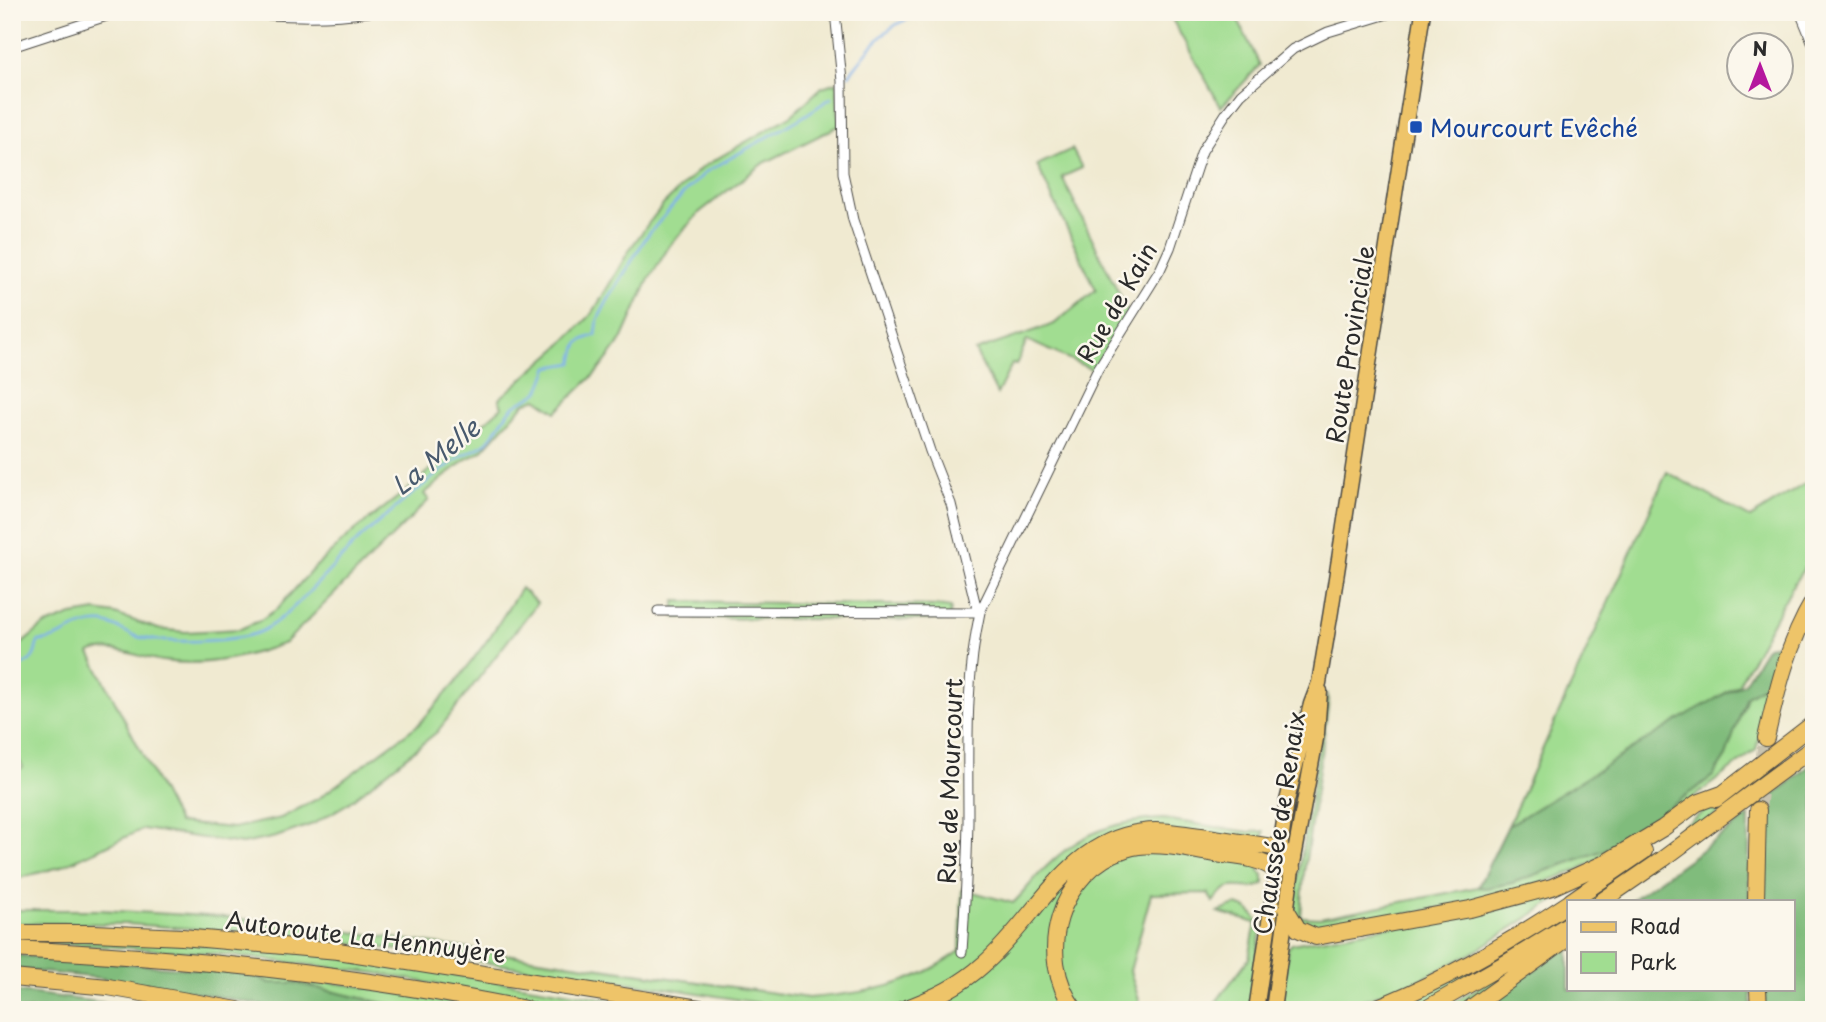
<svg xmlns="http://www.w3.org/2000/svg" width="1826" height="1022" font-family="'Playpen Sans',sans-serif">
<rect width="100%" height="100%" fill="#fbf7ec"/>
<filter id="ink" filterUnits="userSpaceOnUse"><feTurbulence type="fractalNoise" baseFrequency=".0143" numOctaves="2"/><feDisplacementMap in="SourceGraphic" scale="14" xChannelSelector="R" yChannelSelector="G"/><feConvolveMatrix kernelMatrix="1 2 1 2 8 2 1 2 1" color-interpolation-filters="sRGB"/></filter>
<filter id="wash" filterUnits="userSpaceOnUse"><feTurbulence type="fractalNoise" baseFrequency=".00686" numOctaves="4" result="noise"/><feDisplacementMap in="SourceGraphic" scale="28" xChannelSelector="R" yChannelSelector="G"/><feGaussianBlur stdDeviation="1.57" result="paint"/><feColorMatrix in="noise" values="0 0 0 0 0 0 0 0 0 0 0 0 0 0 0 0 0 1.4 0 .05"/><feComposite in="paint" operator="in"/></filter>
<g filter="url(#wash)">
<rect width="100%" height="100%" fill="#f0ead1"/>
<path fill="#a1dd91" stroke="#66845e" stroke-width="2" d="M1168,12H1234L1260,65L1221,107Z
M837,82L839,126L762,164L700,212L670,245L648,281L622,340L598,371L556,412L537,399L525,403L481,452L466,459L424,494L429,500L285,643C248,657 204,667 163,661C139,658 113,643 90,653L178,823L233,828L281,818L319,798L419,724L457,681L491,635L521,588L537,603L437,732L347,804L313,824L276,837L242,844L143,829L60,867L12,880V773L23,767L12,747V652L43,626L72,615L96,611L115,614L158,629L186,632L240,629L259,621L277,609L312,570L353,532L407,490L502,407L499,399L559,347L592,314L630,249L648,224L663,205L701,168L792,115L822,87Z
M1072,149L1082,168L1062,177L1128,312L1093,370L1027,340L1016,365L1012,364L997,394L975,351L1054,324L1096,290L1037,165Z
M1667,472L1750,518L1814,478V554L1794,583L1738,685L1508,826Z
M675,601L937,606L951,608L949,620L675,618Z
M1771,681L1756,750L1654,827L1576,871L1511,894L1312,932L1293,912L1327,693L1329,700L1304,872L1301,917L1320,918L1478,887L1486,888L1512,883L1604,850L1742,711L1747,696Z
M1318,693L1292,862L1285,845L1293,792Z
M1742,784H1749V791L1596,901H1579Z
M1163,819L1249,832L1264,831L1259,871L1263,875L1265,884C1240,895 1233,874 1213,902L1208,893L1151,894L1130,971L1142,1010H801L680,990L299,936L127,924L12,923V910H100L224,917L317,927L808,998C867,993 911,987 960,951L962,889L1013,903C1025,892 1034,878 1046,867C1081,832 1115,821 1163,819Z
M1615,862L1471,954L1420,980L1334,1010H1281L1279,1005L1288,948L1292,944L1477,911Z
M1236,905C1250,908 1255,915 1261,927L1250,1010H1210L1249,958L1256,923L1218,912Z
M1569,908V919L1436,998L1414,1010H1384Z
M16,939L171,942L335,955L676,1010H571L376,973L210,953L16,941Z
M1511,969L1462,1010H1440Z
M249,973L358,986L497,1010H414L295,983H270Z"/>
<path fill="#80bc7b" stroke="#567453" stroke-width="2" d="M1783,644L1771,681L1747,696L1726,756L1713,776L1648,823L1604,850L1512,883L1486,888L1478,887L1508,826L1690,713L1744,683L1767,646Z
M1814,762V1010H1765V989H1793V901H1763L1765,803Z
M1749,816V901H1630Z
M1569,945V989H1751V1010H1478Z
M12,955L249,973L270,983H295L414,1010H287L189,991L99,978L12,969Z
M12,991L162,1010H12Z"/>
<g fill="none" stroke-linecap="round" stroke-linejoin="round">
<path stroke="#80b1eb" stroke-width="2.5" d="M849,75C863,57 879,34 899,23C920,12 949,14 971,12
M12,669C19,666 29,664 33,657C37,652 35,646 39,641C62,641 75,621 104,623C117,625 126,634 138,637C166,644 227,642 254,634C285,626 337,559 364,535C394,509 426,481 459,458C468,452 479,449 487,442C497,432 502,418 512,408C521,399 534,397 539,391C543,385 546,374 549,367L573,363C577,343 576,341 596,335L598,319L608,300L647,236L683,194L706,172L801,118L831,98"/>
</g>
</g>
<g filter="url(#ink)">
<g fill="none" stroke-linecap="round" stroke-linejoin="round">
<path stroke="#c9c4b0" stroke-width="16" stroke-dasharray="16 8" stroke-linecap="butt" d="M1758,810L1766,738"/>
<g stroke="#494844" stroke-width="11">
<path id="minor" d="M231,12C277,16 323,19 369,12
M835,12L842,81L843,173L853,220L930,451L951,504L975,602L980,612
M1800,12L1814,46
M12,47L119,12
M658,611L980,612
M962,952C965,908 967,865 968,822C968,751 965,681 980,612L1098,369L1160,270L1170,248L1202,151L1227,112L1241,94L1293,49L1328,32L1394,12"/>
</g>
<g stroke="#494844" stroke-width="17">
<path id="primary" d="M1256,1010L1287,801L1311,704L1319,683L1331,611L1423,12
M1273,1010L1292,869L1317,733L1320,691"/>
</g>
<g stroke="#494844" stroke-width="18">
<path id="motorway" d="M1766,738C1777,690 1788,643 1814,600
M1716,799L1814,723
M1571,901L1644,851
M1602,901L1663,859L1814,747
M1756,901L1758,810
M1286,909L1298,929L1316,937L1470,909L1552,887L1603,864L1663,828L1697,803L1722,794
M12,933H94L182,937L338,951L712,1010
M12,949C186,958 359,974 530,1010
M12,978L108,987L238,1010
M1758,989L1759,1010
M901,1010C931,1000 960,986 984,964C1037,918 1066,842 1143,832C1162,829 1182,834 1201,836C1228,840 1254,844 1280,848L1288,856L1292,869
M1075,1010C1034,954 1059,871 1126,849C1155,840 1187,850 1216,854C1237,857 1259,857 1277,871
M1370,1010C1441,983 1506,945 1569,903
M1424,1010L1508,962L1569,924
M1468,1010L1569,937"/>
</g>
<use href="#minor" stroke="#fff" stroke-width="9"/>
<use href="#primary" stroke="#eec469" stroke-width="14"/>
<use href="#motorway" stroke="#eec469" stroke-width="16"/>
</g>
</g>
<rect fill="#1a4fb4" stroke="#fbf7ec" stroke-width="2.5" x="1409" y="120" width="14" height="14" rx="3.5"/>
<g text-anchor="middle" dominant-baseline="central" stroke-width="5" stroke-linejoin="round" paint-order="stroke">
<g font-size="24" fill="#164399" stroke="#fbf7ec" text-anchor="start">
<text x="1430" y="127">Mourcourt Evêché</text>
</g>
<g font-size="24" fill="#2b2b2b" stroke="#fbf7ec">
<text transform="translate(1116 302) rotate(-60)">Rue de Kain</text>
<text transform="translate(1349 344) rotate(-81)">Route Provinciale</text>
<text transform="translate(949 781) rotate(-88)">Rue de Mourcourt</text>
<text transform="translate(1278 823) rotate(-81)">Chaussée de Renaix</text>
<text transform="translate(366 936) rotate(7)">Autoroute La Hennuyère</text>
</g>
<g font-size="26" font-style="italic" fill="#495a6e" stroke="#fbf7ec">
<text transform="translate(435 456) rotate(-39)">La Melle</text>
</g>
</g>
<rect width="1826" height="1022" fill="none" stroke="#fbf7ec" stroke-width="42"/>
<rect x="1567" y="900" width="228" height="91" fill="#fbf7ec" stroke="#a8a59f" stroke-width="2"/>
<rect x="1581" y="922" width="35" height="10" fill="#eec469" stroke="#a8a59f" stroke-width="2"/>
<text x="1630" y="934" font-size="21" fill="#2b2b2b">Road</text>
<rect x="1581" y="952" width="35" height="21" fill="#a1dd91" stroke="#a8a59f" stroke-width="2"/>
<text x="1630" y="970" font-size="21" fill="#2b2b2b">Park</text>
<g transform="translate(1760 66)"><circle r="33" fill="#fbf7ec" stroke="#a8a59f" stroke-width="2"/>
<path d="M0-5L12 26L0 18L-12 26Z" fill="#b5179e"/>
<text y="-10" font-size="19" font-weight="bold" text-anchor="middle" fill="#2b2b2b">N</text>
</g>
</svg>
